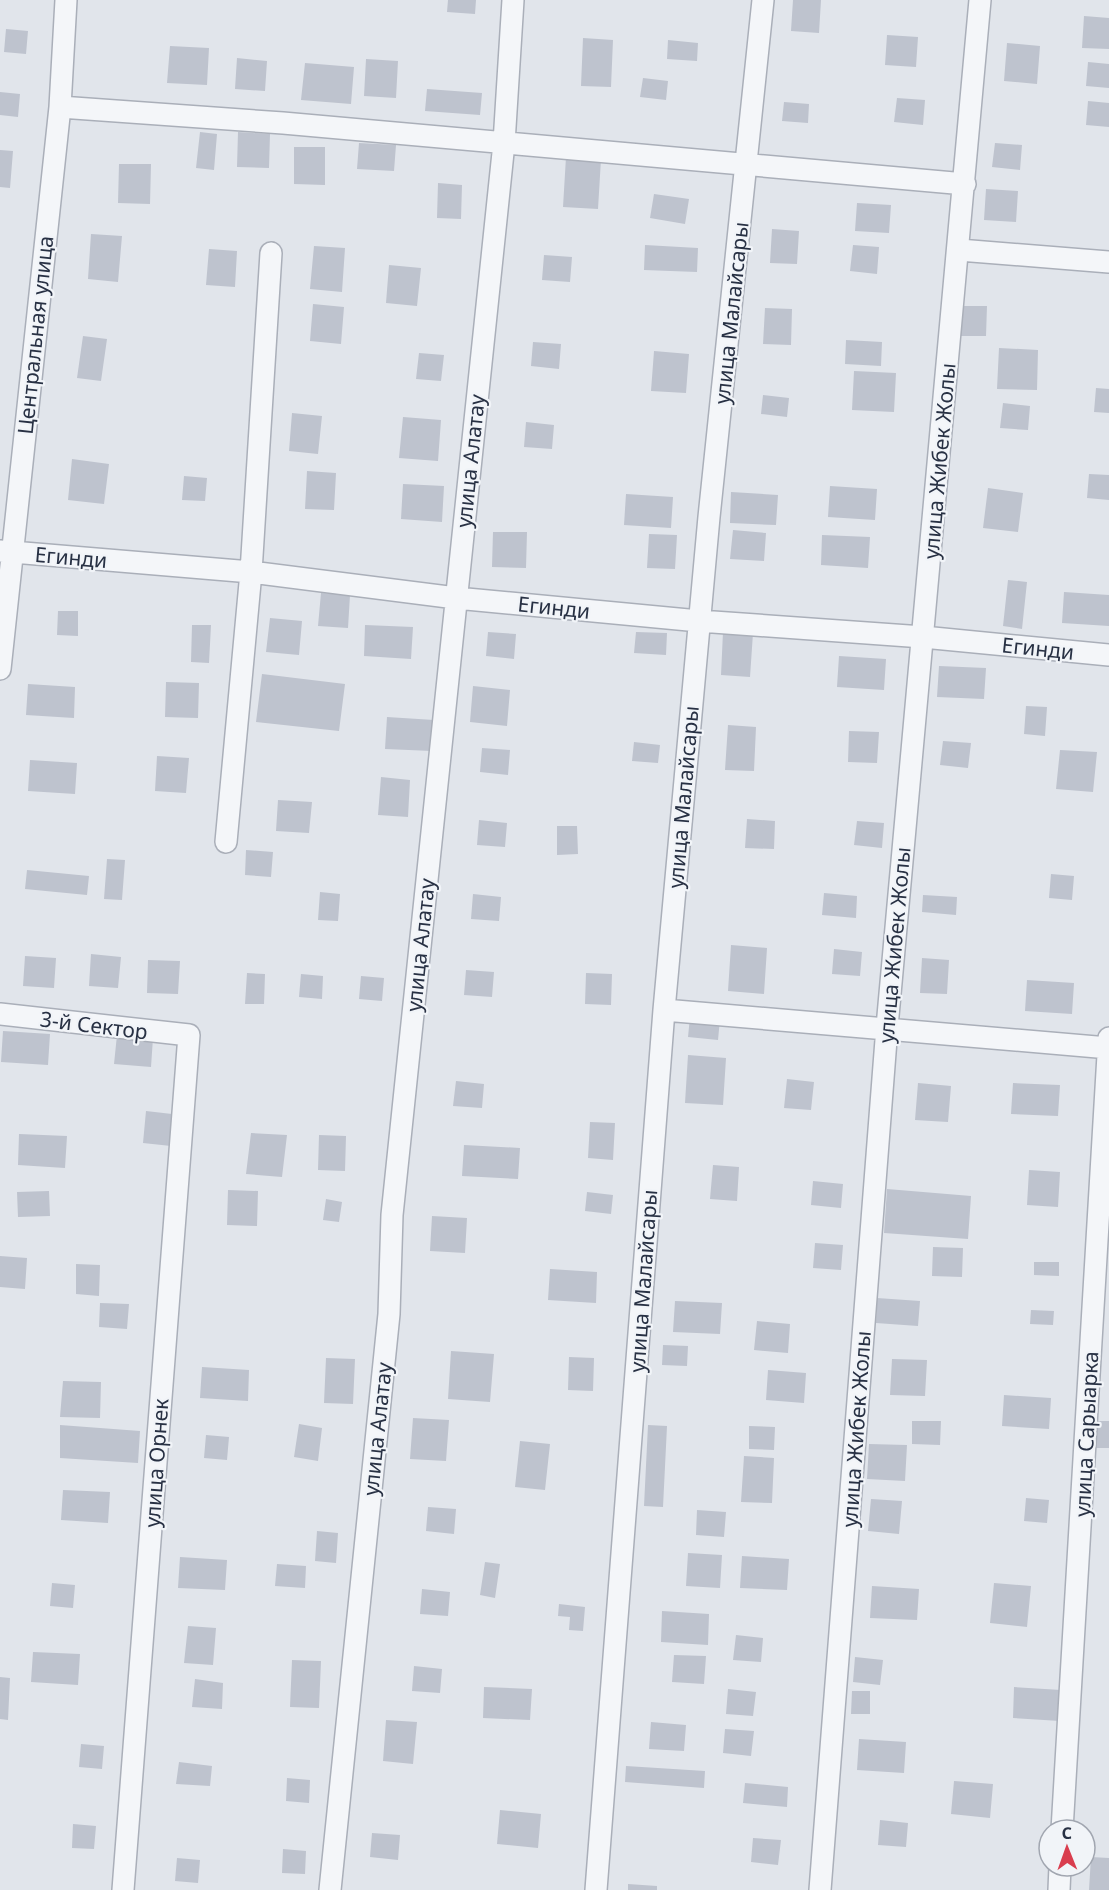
<svg xmlns="http://www.w3.org/2000/svg" width="1109" height="1890" font-family="'Noto Sans',sans-serif">
<rect width="100%" height="100%" fill="#e1e5eb"/>
<path fill="#bec3ce" d="M448,0H476L475,14L447,12Z
M793,0H821L819,33L791,31Z
M1084,16L1109,18V49L1082,48Z
M6,29L28,31L26,54L4,52Z
M887,35L918,37L916,67L885,65Z
M583,38L613,40L611,87L581,86Z
M668,40L698,43L697,61L667,59Z
M1007,43L1040,46L1037,84L1004,81Z
M170,46L209,48L207,85L167,83Z
M237,58L267,61L265,91L235,89Z
M366,59L398,61L396,98L364,96Z
M1088,62L1109,64V88L1086,86Z
M305,63L354,67L351,104L301,100Z
M643,78L668,81L666,100L640,97Z
M427,89L482,93L480,115L425,111Z
M0,92L20,94L18,117L0,115Z
M897,98L925,100L923,125L894,122Z
M1088,101L1109,103V127L1086,125Z
M784,102L809,104L808,123L782,121Z
M200,132L217,134L214,170L196,168Z
M238,132L270,134L269,168L237,167Z
M359,143L396,145L394,171L357,169Z
M995,143L1022,145L1020,170L992,167Z
M294,147H325V185L294,184Z
M0,150L13,151L10,188L0,187Z
M566,157L601,159L598,209L563,207Z
M119,164H151L150,204L118,203Z
M438,183L462,185L461,219L437,218Z
M986,189L1018,191L1016,222L984,220Z
M654,194L689,199L685,224L650,218Z
M857,203L891,205L889,233L855,231Z
M772,229L799,231L797,264L770,263Z
M91,234L122,236L118,282L88,279Z
M645,245L698,248L697,272L644,270Z
M853,245L879,247L877,274L850,271Z
M314,246L345,248L342,292L310,289Z
M209,249L237,251L235,287L206,285Z
M544,255L572,257L570,282L542,280Z
M389,265L421,268L417,306L386,303Z
M313,304L344,307L341,344L310,341Z
M961,306H987L986,336H960Z
M765,308L792,309L791,345L763,344Z
M83,336L107,339L101,381L77,378Z
M846,340L882,342L881,366L845,364Z
M533,342L561,344L559,369L531,366Z
M999,348L1038,350L1037,390L997,389Z
M654,351L689,354L686,393L651,391Z
M419,353L444,355L441,381L416,379Z
M854,371L896,373L894,412L852,410Z
M1096,388L1109,389V413L1094,412Z
M763,395L789,398L787,417L761,414Z
M1003,403L1030,406L1028,430L1000,428Z
M292,413L322,416L318,454L289,451Z
M403,417L441,420L438,461L399,458Z
M526,422L554,425L552,449L524,447Z
M72,459L109,464L104,504L68,500Z
M307,471L336,473L334,510L305,509Z
M1089,474L1109,475V500L1087,498Z
M184,476L207,478L205,501L182,500Z
M403,484L444,486L442,522L401,519Z
M830,486L877,489L875,520L828,517Z
M988,488L1023,493L1018,532L983,528Z
M731,492L778,495L776,525L730,523Z
M626,494L673,497L671,528L624,525Z
M733,530L766,533L764,561L730,559Z
M493,532H527L526,568L492,567Z
M649,534L677,535L675,569L647,568Z
M822,535L870,537L868,568L821,565Z
M1008,580L1027,582L1022,629L1003,626Z
M1064,592L1109,595V626L1062,623Z
M321,593L350,595L348,628L318,626Z
M58,611H78V636L57,635Z
M270,618L302,621L299,655L266,652Z
M192,625H211L209,663L191,662Z
M365,625L413,627L411,659L364,656Z
M488,632L516,634L514,659L486,656Z
M636,632L667,633L666,655L634,653Z
M723,632L753,633L750,677L721,675Z
M839,656L886,659L884,690L837,687Z
M939,666L986,668L984,699L937,697Z
M262,674L345,684L339,731L256,722Z
M166,682L199,683L198,718L165,717Z
M28,684L75,687L74,718L26,715Z
M473,686L510,690L507,726L470,722Z
M1026,706L1047,707L1045,736L1024,734Z
M387,717L434,720L432,751L385,749Z
M728,725L756,727L754,771L725,770Z
M849,731L879,732L877,763L848,762Z
M943,741L971,743L968,768L940,765Z
M634,742L660,745L658,763L632,761Z
M482,748L510,750L508,775L480,772Z
M1060,750L1097,752L1093,792L1056,789Z
M157,756L189,758L186,793L155,791Z
M30,760L77,763L75,794L28,791Z
M381,777L410,780L408,817L378,815Z
M278,800L312,802L309,833L276,831Z
M747,819L775,821L774,849L745,848Z
M479,820L507,823L505,847L477,845Z
M857,821L884,823L882,848L854,845Z
M557,826H577L578,854L557,855Z
M246,850L273,852L271,877L245,875Z
M107,859L125,860L122,900L104,899Z
M27,870L89,876L87,895L25,889Z
M1051,874L1074,876L1072,900L1049,898Z
M320,892L340,894L338,921L318,920Z
M824,893L857,896L856,918L822,915Z
M473,894L501,897L499,921L471,919Z
M923,895L957,897L956,915L922,912Z
M731,945L767,948L764,994L728,991Z
M834,949L862,952L860,976L832,974Z
M91,954L121,957L118,988L89,986Z
M25,956L56,958L54,988L23,986Z
M922,958L949,960L947,994L920,993Z
M148,960L180,961L178,994L147,993Z
M466,970L494,972L492,997L464,995Z
M247,973L265,974L264,1004H245Z
M586,973L612,974L611,1005L585,1004Z
M301,974L323,976L322,999L299,997Z
M361,976L384,978L382,1001L359,999Z
M1027,980L1074,983L1072,1014L1025,1011Z
M690,1017L720,1019L718,1040L688,1037Z
M3,1031L50,1034L48,1065L1,1062Z
M117,1035L153,1038L151,1067L114,1064Z
M688,1055L726,1058L723,1105L685,1103Z
M787,1079L814,1082L811,1110L784,1108Z
M456,1081L484,1084L482,1108L453,1106Z
M918,1083L951,1086L948,1122L915,1120Z
M1013,1083L1060,1085L1058,1116L1011,1114Z
M146,1111L172,1114L171,1146L143,1143Z
M590,1122L615,1123L613,1160L588,1158Z
M251,1133L287,1135L282,1177L246,1174Z
M19,1134L67,1136L65,1168L18,1165Z
M319,1135L346,1136L345,1171L318,1170Z
M464,1145L520,1148L518,1179L462,1176Z
M713,1165L739,1167L737,1201L710,1199Z
M1029,1170L1060,1172L1058,1207L1027,1205Z
M813,1181L843,1184L841,1208L811,1205Z
M887,1189L971,1196L968,1239L884,1233Z
M228,1190L258,1191L257,1226L227,1225Z
M49,1191L50,1216L18,1217L17,1192Z
M587,1192L613,1195L611,1214L585,1211Z
M326,1199L342,1202L339,1222L323,1220Z
M432,1216L467,1218L465,1253L430,1251Z
M815,1243L843,1245L841,1270L813,1268Z
M933,1247L963,1248L962,1277L932,1276Z
M0,1256L27,1258L25,1289L0,1287Z
M1034,1262H1059V1276L1034,1275Z
M76,1264L100,1265L99,1296L76,1294Z
M550,1269L597,1272L596,1303L548,1300Z
M877,1298L920,1301L918,1326L876,1323Z
M675,1301L722,1303L720,1334L673,1332Z
M100,1303L129,1304L127,1329L99,1327Z
M1031,1310L1054,1311L1053,1325L1030,1324Z
M757,1321L790,1324L788,1353L754,1350Z
M663,1345L688,1346L687,1366L662,1365Z
M451,1351L494,1354L490,1402L448,1399Z
M569,1357L594,1358L593,1391L568,1390Z
M326,1358L355,1359L353,1404L324,1403Z
M892,1359L927,1360L925,1396L890,1395Z
M202,1367L249,1370L248,1401L200,1398Z
M768,1370L806,1373L804,1403L766,1400Z
M63,1381L101,1382L100,1418L60,1417Z
M1004,1395L1051,1398L1049,1429L1002,1426Z
M413,1418L449,1420L446,1461L410,1459Z
M912,1421H941L940,1445L912,1444Z
M1095,1421H1109V1448H1095Z
M299,1424L322,1428L318,1461L294,1457Z
M60,1425L140,1431L138,1463L60,1458Z
M648,1425L667,1426L663,1507L644,1506Z
M749,1426L775,1427L774,1450L749,1449Z
M206,1435L229,1437L227,1460L204,1458Z
M520,1441L550,1444L545,1490L515,1487Z
M869,1444L907,1445L905,1481L867,1479Z
M744,1456L774,1458L772,1503L741,1502Z
M63,1490L110,1492L108,1523L61,1520Z
M1026,1498L1049,1500L1047,1523L1024,1521Z
M871,1499L902,1501L899,1534L868,1531Z
M428,1507L456,1509L454,1534L426,1531Z
M697,1510L726,1512L724,1537L696,1535Z
M317,1531L338,1533L336,1563L315,1561Z
M688,1553L722,1555L720,1588L686,1586Z
M742,1556L789,1559L787,1590L740,1588Z
M180,1557L227,1560L225,1590L178,1588Z
M485,1562L500,1564L495,1598L480,1595Z
M277,1564L306,1566L305,1588L275,1586Z
M52,1583L75,1585L73,1608L50,1606Z
M994,1583L1031,1586L1027,1627L990,1623Z
M872,1586L919,1589L917,1620L870,1618Z
M422,1589L450,1592L448,1616L420,1614Z
M559,1604L585,1607L583,1631L569,1630L570,1617L558,1616Z
M662,1611L709,1614L708,1645L661,1642Z
M188,1626L216,1628L213,1665L184,1663Z
M736,1635L763,1638L761,1662L733,1660Z
M33,1652L80,1654L78,1685L31,1682Z
M674,1655L706,1656L704,1684L672,1682Z
M855,1657L883,1660L880,1685L853,1682Z
M292,1660L321,1661L319,1708L290,1707Z
M414,1666L442,1669L440,1693L412,1691Z
M0,1677L10,1678L8,1720L0,1719Z
M195,1679L223,1683L222,1709L192,1707Z
M484,1687L532,1689L530,1720L483,1718Z
M1014,1687L1061,1690L1060,1721L1013,1718Z
M728,1689L756,1692L753,1716L726,1714Z
M852,1691H870V1714H851Z
M386,1720L417,1722L413,1764L383,1761Z
M651,1722L686,1725L684,1751L649,1749Z
M725,1729L754,1731L751,1756L723,1753Z
M859,1739L906,1742L904,1773L857,1770Z
M81,1744L104,1746L102,1769L79,1767Z
M179,1762L212,1766L210,1786L176,1784Z
M626,1766L705,1771L704,1788L625,1782Z
M287,1778L310,1780L309,1803L286,1801Z
M954,1781L993,1784L990,1818L951,1814Z
M745,1783L788,1787L787,1807L743,1803Z
M500,1810L541,1814L538,1848L497,1844Z
M880,1820L908,1823L906,1847L878,1845Z
M73,1824L96,1826L94,1849L72,1848Z
M372,1833L400,1835L398,1860L370,1857Z
M753,1838L781,1840L778,1865L751,1862Z
M283,1849L306,1851L305,1874L282,1873Z
M1091,1857L1109,1858V1890H1089Z
M177,1858L200,1860L198,1883L175,1881Z
M628,1884L657,1886V1890H628Z"/>
<g fill="none" stroke-linecap="round" stroke-linejoin="round">
<g stroke="#aaafb9" stroke-width="24">
<path id="minor" d="M60,107L283,123L965,184
M959,250L1109,262
M0,551L251,572L456,598L699,621L923,637L1109,655
M0,669L60,107L66,0
M226,842L251,572L271,253
M664,1010L1109,1048
M0,1014L189,1035L123,1890
M1062,1830L1109,1038
M330,1890L389,1314L392,1215L504,143L513,0
M596,1890L664,1010L709,517L763,0
M820,1890L887,1027L980,0
M1059,1890L1060,1866"/>
</g>
<use href="#minor" stroke="#f4f6f9" stroke-width="21"/>
</g>
<g text-anchor="middle" dominant-baseline="central" stroke-width="4.5" stroke-linejoin="round" paint-order="stroke">
<g font-size="21" fill="#283144" stroke="#f1f4f8">
<text transform="translate(731 313) rotate(-84)">улица Малайсары</text>
<text transform="translate(35 335) rotate(-84)">Центральная улица</text>
<text transform="translate(470 461) rotate(-84)">улица Алатау</text>
<text transform="translate(939 461) rotate(-85)">улица Жибек Жолы</text>
<text transform="translate(71 557) rotate(5)">Егинди</text>
<text transform="translate(554 607) rotate(6)">Егинди</text>
<text transform="translate(1038 648) rotate(6)">Егинди</text>
<text transform="translate(683 797) rotate(-85)">улица Малайсары</text>
<text transform="translate(420 945) rotate(-84)">улица Алатау</text>
<text transform="translate(894 945) rotate(-85)">улица Жибек Жолы</text>
<text transform="translate(94 1025) rotate(7)">3-й Сектор</text>
<text transform="translate(643 1281) rotate(-86)">улица Малайсары</text>
<text transform="translate(377 1429) rotate(-84)">улица Алатау</text>
<text transform="translate(856 1429) rotate(-86)">улица Жибек Жолы</text>
<text transform="translate(1086 1434) rotate(-87)">улица Сарыарка</text>
<text transform="translate(156 1463) rotate(-86)">улица Орнек</text>
</g>
</g>
<g transform="translate(1067 1848) rotate(359)"><circle r="28" fill="#f1f4f8" stroke="#a1a6b0" stroke-width="1.5"/>
<path d="M0-4.5L10 22L0 15L-10 22Z" fill="#d93d4e"/>
<text y="-9" font-size="16" font-weight="bold" text-anchor="middle" fill="#283144">С</text>
</g>
</svg>
